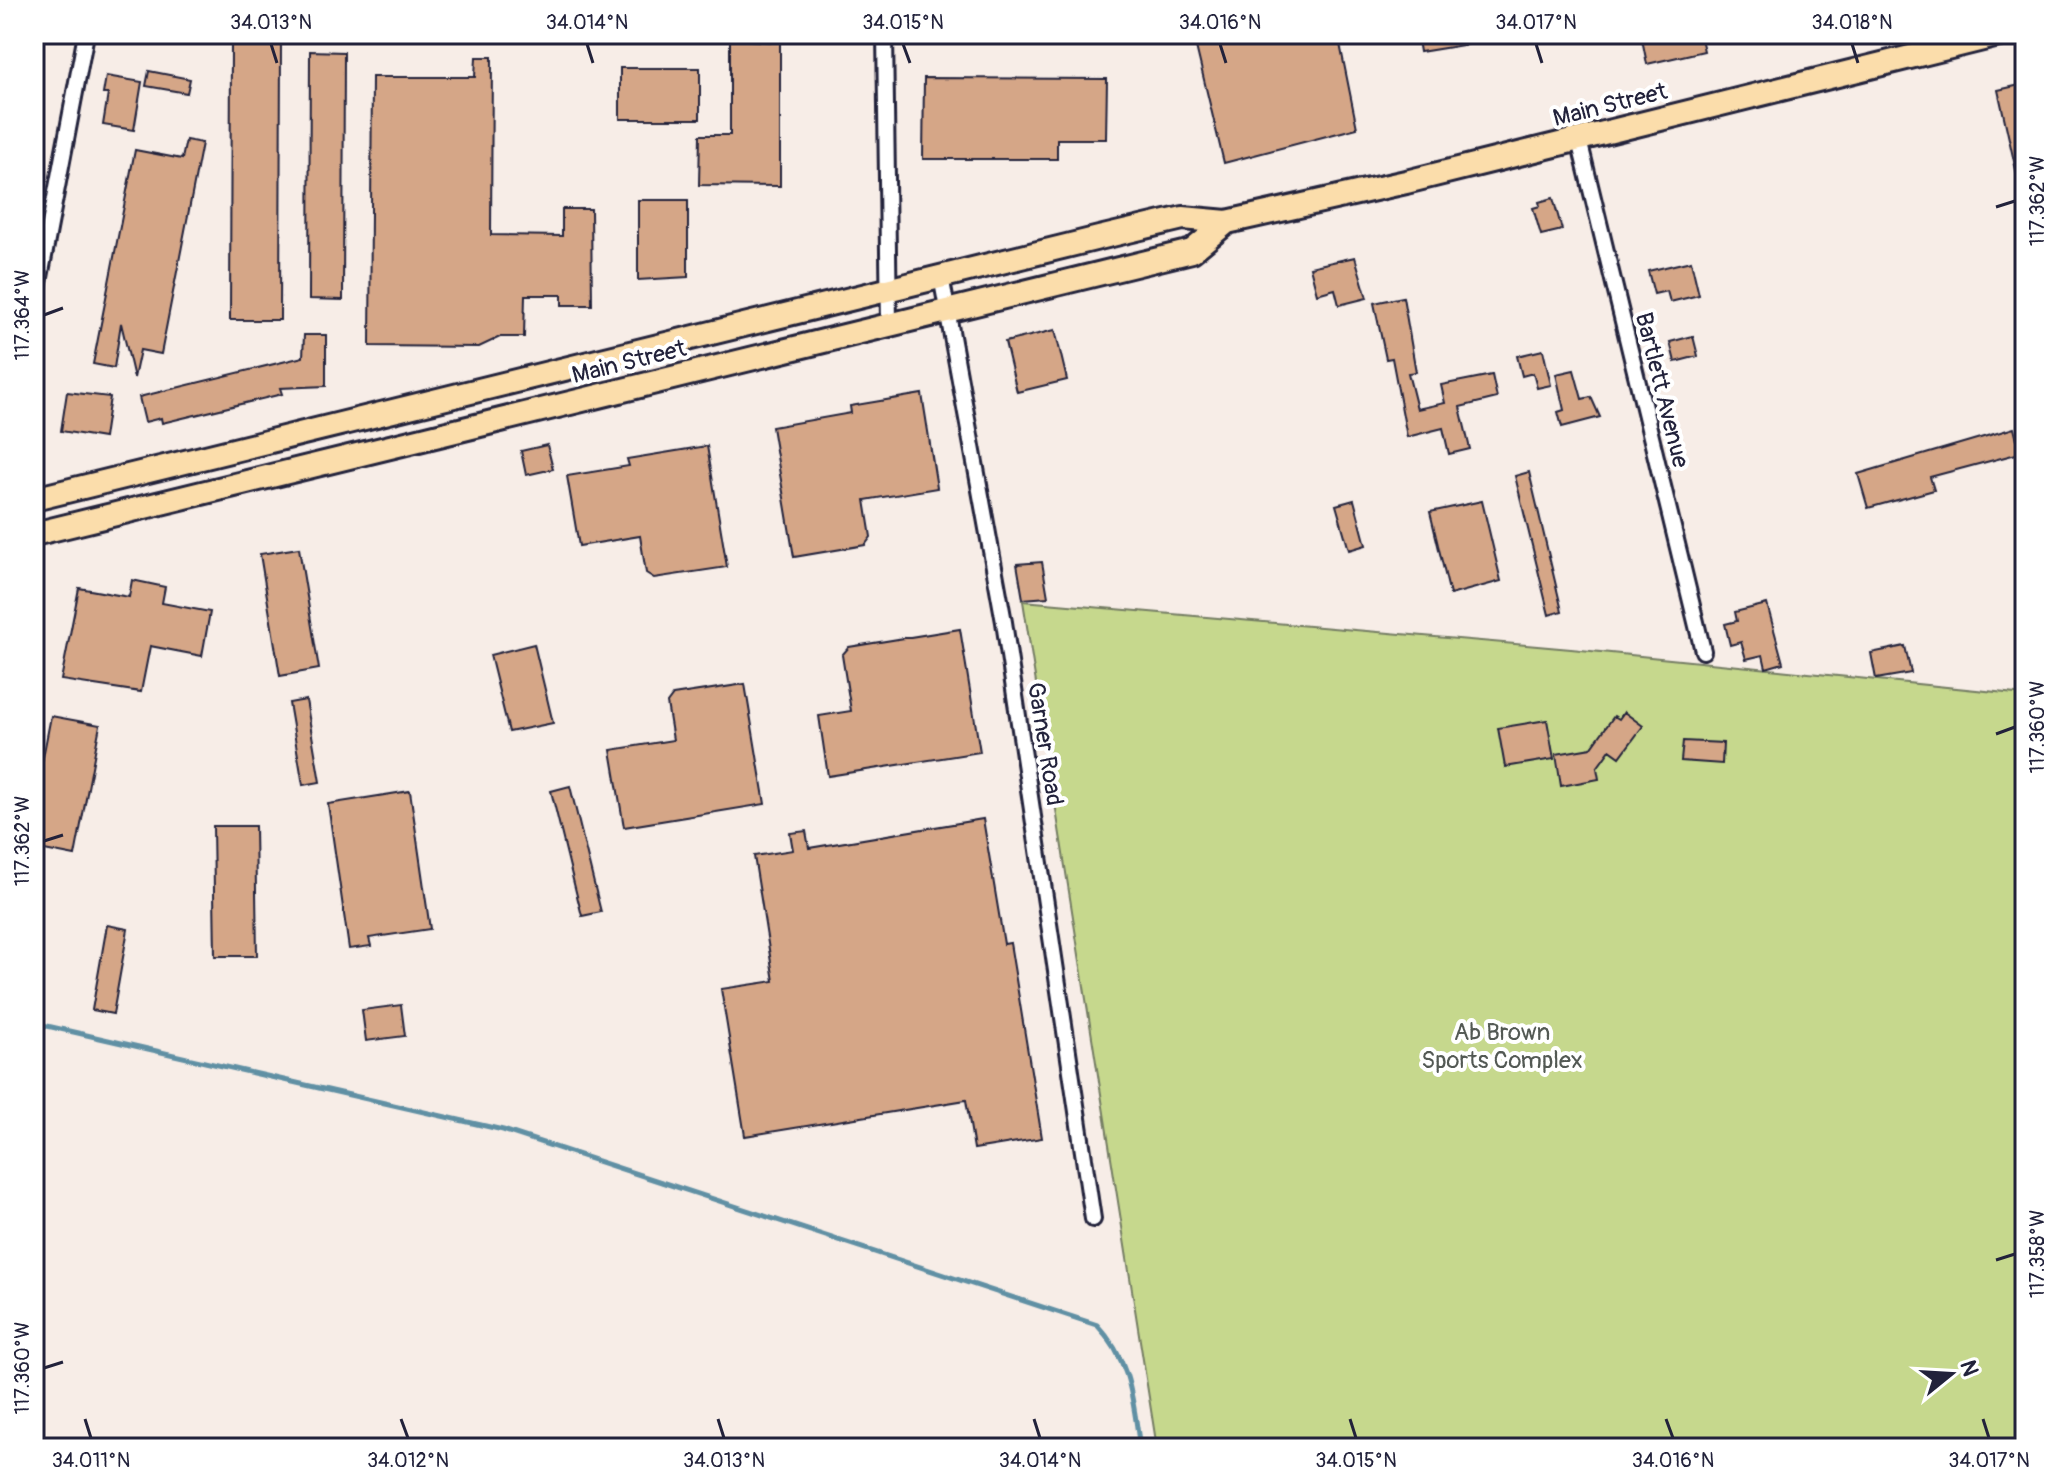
<svg xmlns="http://www.w3.org/2000/svg" width="2059" height="1482" font-family="Pangolin,sans-serif">
<rect width="100%" height="100%" fill="#f7ede7"/>
<filter id="ink" filterUnits="userSpaceOnUse"><feTurbulence type="fractalNoise" baseFrequency=".0125" numOctaves="2"/><feDisplacementMap in="SourceGraphic" scale="16" xChannelSelector="R" yChannelSelector="G"/><feConvolveMatrix kernelMatrix="1 2 1 2 8 2 1 2 1" color-interpolation-filters="sRGB"/></filter>
<g filter="url(#ink)">
<path fill="#c6d88d" stroke="#747d64" stroke-width="2" d="M1023,601L1571,649L2025,695V1448H1157Z"/>
<g fill="none" stroke-linecap="round" stroke-linejoin="round">
<path stroke="#6190a4" stroke-width="5" d="M34,1023L503,1130L1097,1325C1131,1360 1133,1402 1140,1448"/>
</g>
<path fill="#d5a687" stroke="#22223b" stroke-width="2" d="M1193,34H1338L1357,128L1224,163Z
M1417,34H1488V41L1420,52Z
M1641,34H1700L1704,51L1647,64Z
M730,39L780,42V186L699,185L700,135H730Z
M231,40H281L280,320H230Z
M310,51L344,52L343,300L309,299Z
M476,57H492L491,235L562,236V209H591L592,305H562V295H525L524,337H500L479,347L370,346L372,77H475Z
M620,68H700V119H620Z
M149,71L190,79L187,93L146,86Z
M106,76L142,82L134,130L103,125L108,94H103Z
M924,78L1107,79L1106,139H1057V159H923Z
M2020,85L2025,105V187L2020,188L1998,90Z
M186,140L202,143L161,354L140,350L134,378L121,323L114,368L93,364L135,150L182,159Z
M1553,198L1562,230L1541,235L1533,208L1540,206L1539,202Z
M638,200H688V277L638,280Z
M1355,257L1367,298L1339,305L1335,289L1317,294L1310,267Z
M1691,261L1699,295L1670,302L1667,291L1654,294L1648,271Z
M1403,297L1416,372L1408,373L1417,409L1445,403L1441,385L1492,375L1497,398L1460,407L1470,449L1449,454L1443,428L1407,437L1392,358L1386,359L1374,303Z
M1055,330L1067,380L1017,392L1005,342Z
M304,335H326V386L280,388L282,394L162,423L161,418L145,422L139,397L303,357Z
M1693,336L1698,356L1675,362L1670,342Z
M1543,350L1551,385L1537,388L1533,373L1522,376L1517,356Z
M1574,370L1582,399L1591,397L1600,417L1562,427L1558,412L1564,410L1556,374Z
M67,392L110,397L104,438L61,431Z
M922,394L937,488L865,500L871,537L865,545L794,557L772,427L851,413L850,406Z
M2014,428L2020,453L1930,477L1934,490L1868,508L1858,474Z
M547,445L553,469L526,475L521,451Z
M707,446L727,567L654,578L646,573L640,536L579,546L567,476L629,466L627,459Z
M1529,472L1562,611L1549,615L1515,476Z
M1354,500L1366,545L1349,550L1336,505Z
M1482,501L1501,581L1450,595L1430,512Z
M299,548L319,669L280,676L260,554Z
M1042,562L1048,597L1023,599L1017,564Z
M132,580L165,587L162,603L210,612L202,656L150,646L141,692L61,680L79,588L129,597Z
M1767,604L1783,663L1766,668L1763,655L1746,659L1741,642L1730,645L1725,624L1737,621L1735,612Z
M960,629L980,752L828,776L819,716L851,711L842,655L849,647Z
M534,644L553,723L509,732L490,655Z
M1905,646L1911,673L1876,679L1871,653Z
M745,684L765,804L624,827L611,750L673,740L667,703L673,695Z
M306,700L320,782L303,785L289,703Z
M1624,712L1643,726L1620,757L1610,750L1597,768L1599,779L1561,786L1556,754L1591,748L1614,716L1619,719Z
M51,716L100,725L75,856L34,848V804Z
M1547,720L1554,759L1505,767L1498,728Z
M1683,741L1723,743L1722,764L1681,761Z
M570,786L601,912L582,916L551,791Z
M410,791L430,929L369,938L371,946L349,949L328,804Z
M983,819L1004,944L1010,943L1042,1138L974,1149L966,1100L745,1136L721,989L774,981L754,856L793,850L790,833L806,831L809,848Z
M213,826H255L257,956H215Z
M107,925L128,929L113,1014L92,1010Z
M401,1005L405,1036L366,1041L362,1010Z"/>
<g fill="none" stroke-linecap="round" stroke-linejoin="round">
<g stroke="#22223b" stroke-width="20">
<path id="street" d="M885,34L889,325
M1579,140L1703,651
M941,276L1004,622L1093,1219
M34,309L86,34"/>
</g>
<g stroke="#22223b" stroke-width="28">
<path id="primary" d="M34,499L1099,238L1183,218L1227,222L1406,182L2003,34
M34,534L1192,251L1227,222"/>
</g>
<use href="#street" stroke="#fff" stroke-width="14"/>
<use href="#primary" stroke="#fbddab" stroke-width="22"/>
</g>
</g>
<path fill="none" stroke="#22223b" stroke-width="3" d="M271,44L277,63M587,44L593,63M903,44L910,63M1220,44L1226,63M1536,44L1542,63M1852,44L1858,63M1996,207L2015,201M44,315L63,308M1996,734L2015,727M44,841L63,835M1996,1260L2015,1254M44,1368L63,1362M85,1419L91,1438M401,1419L408,1438M718,1419L724,1438M1034,1419L1040,1438M1350,1419L1356,1438M1666,1419L1673,1438M1983,1419L1989,1438"/>
<g text-anchor="middle" dominant-baseline="central" stroke-width="8" stroke-linejoin="round" paint-order="stroke">
<g font-size="24" fill="#22223b" stroke="#fff">
<text transform="translate(1610 105) rotate(-14)">Main Street</text>
<text transform="translate(629 362) rotate(-14)">Main Street</text>
<text transform="translate(1662 390) rotate(76)">Bartlett Avenue</text>
<text transform="translate(1045 744) rotate(81)">Garner Road</text>
</g>
<g font-size="24" fill="#535954" stroke="#fff">
<text x="1502" y="1032">Ab Brown<tspan x="1502" dy="28">Sports Complex</tspan></text>
</g>
</g>
<rect width="2059" height="1482" fill="none" stroke="#fff" stroke-width="88"/>
<g transform="translate(1951 1374) rotate(72)" stroke="#ffffff" stroke-width="6" paint-order="stroke">
<path d="M0-6L14 30L0 20L-14 30Z" fill="#22223b"/>
<text y="-12" font-size="22" font-weight="bold" text-anchor="middle" fill="#22223b">N</text>
</g>
<rect x="44" y="44" width="1971" height="1394" fill="none" stroke="#22223b" stroke-width="3"/>
<g font-size="20" text-anchor="middle" fill="#22223b">
<text x="271" y="29">34.013°N</text>
<text x="587" y="29">34.014°N</text>
<text x="903" y="29">34.015°N</text>
<text x="1220" y="29">34.016°N</text>
<text x="1536" y="29">34.017°N</text>
<text x="1852" y="29">34.018°N</text>
<text transform="translate(2037 201) rotate(-90)" y="7">117.362°W</text>
<text transform="translate(22 315) rotate(-90)" y="7">117.364°W</text>
<text transform="translate(2037 727) rotate(-90)" y="7">117.360°W</text>
<text transform="translate(22 841) rotate(-90)" y="7">117.362°W</text>
<text transform="translate(2037 1254) rotate(-90)" y="7">117.358°W</text>
<text transform="translate(22 1368) rotate(-90)" y="7">117.360°W</text>
<text x="91" y="1467">34.011°N</text>
<text x="408" y="1467">34.012°N</text>
<text x="724" y="1467">34.013°N</text>
<text x="1040" y="1467">34.014°N</text>
<text x="1356" y="1467">34.015°N</text>
<text x="1673" y="1467">34.016°N</text>
<text x="1989" y="1467">34.017°N</text>
</g>
</svg>
